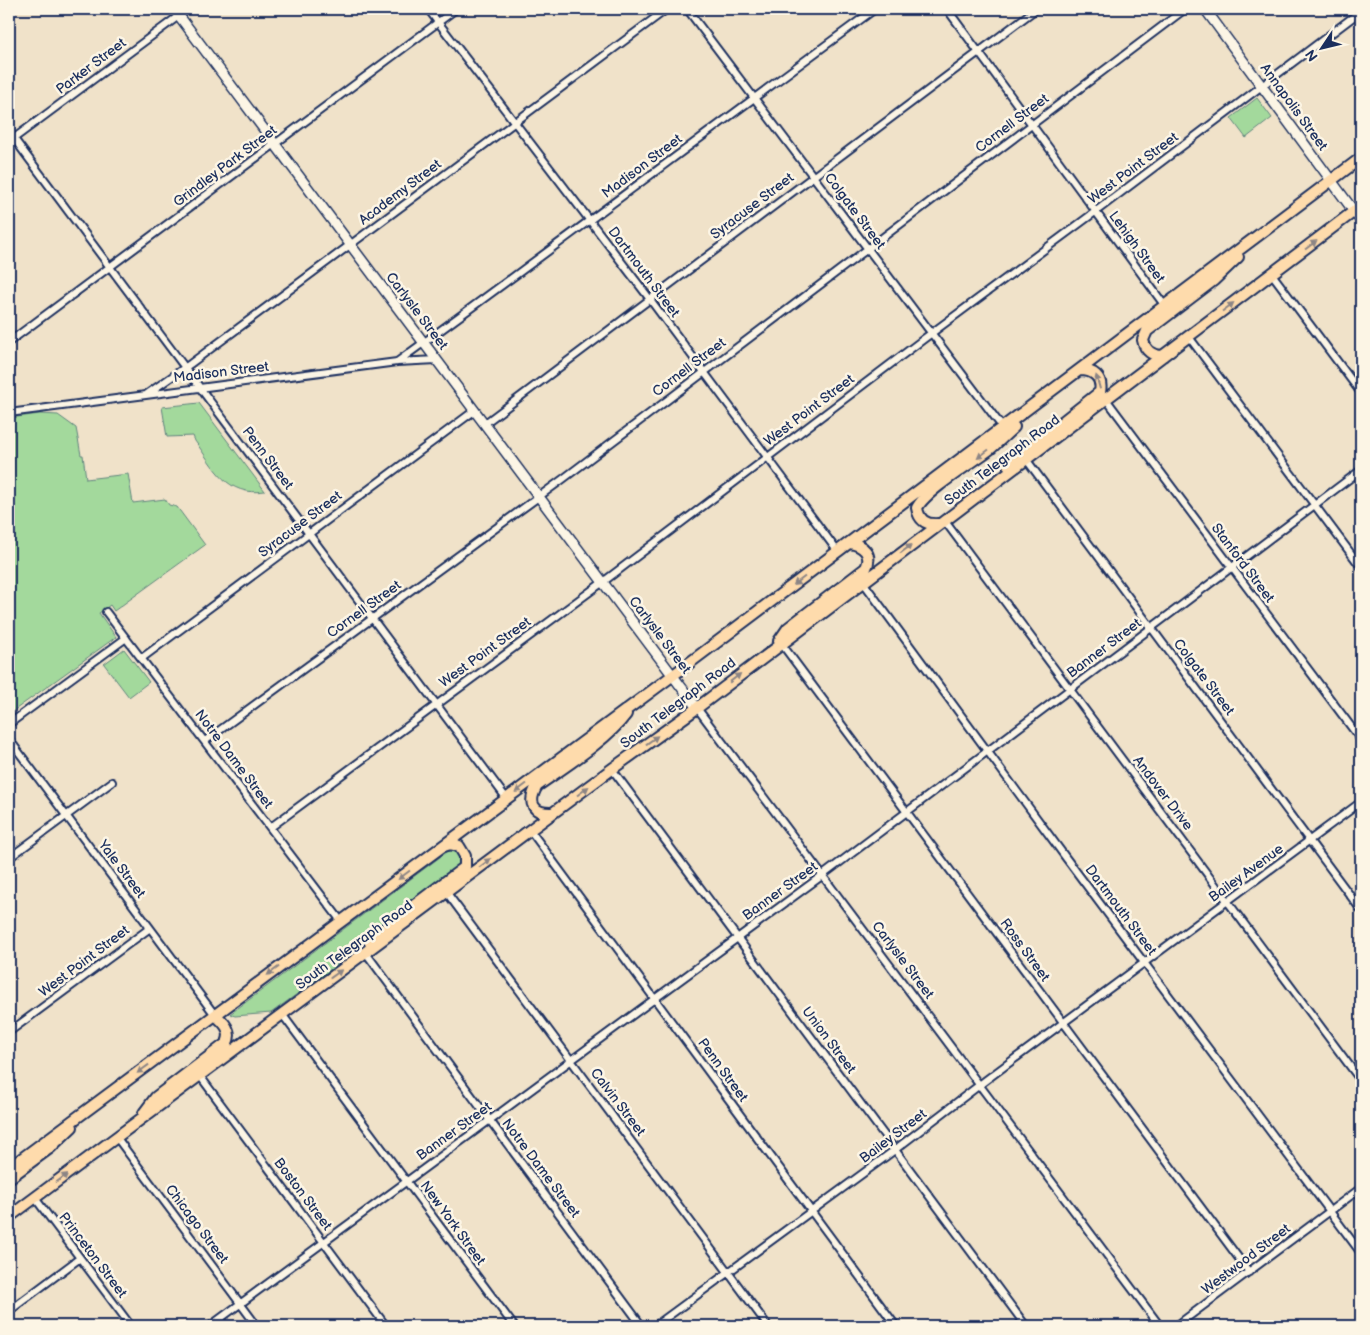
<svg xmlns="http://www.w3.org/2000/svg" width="1370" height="1335" font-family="'Balsamiq Sans',sans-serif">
<rect width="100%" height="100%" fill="#f0e2c9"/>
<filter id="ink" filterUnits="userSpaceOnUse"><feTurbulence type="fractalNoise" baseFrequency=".02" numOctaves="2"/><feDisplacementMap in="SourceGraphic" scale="10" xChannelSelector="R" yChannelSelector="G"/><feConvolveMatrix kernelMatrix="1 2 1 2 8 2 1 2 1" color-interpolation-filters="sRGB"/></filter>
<g filter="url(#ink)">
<path fill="#a3d99c" stroke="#5f847d" d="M1257,98L1272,118L1246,138L1231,118Z
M199,403L265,491C226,497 214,467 195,441L193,436L167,437L162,407Z
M40,414L58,415L76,428L81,455H83L86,479L128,474L133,503L165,499L169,505L177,507L205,545L114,611L110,605L99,613L116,637L9,714V418Z
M124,649L149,682L129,697L104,664Z
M448,851L457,852L460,859L459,866L341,962L271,1013L235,1016L230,1014Z"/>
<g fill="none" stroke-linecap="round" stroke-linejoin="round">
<g stroke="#1b2f5e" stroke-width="10">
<path id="street" d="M428,9L646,294L838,552
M687,9L1003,428
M947,9L1165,306
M9,132L507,799
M9,142L188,9
M1272,274L1361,393
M1189,337L1361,567
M9,342L456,9
M397,362C557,246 715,126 875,9
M147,394L190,364L667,9
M1106,399L1361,740
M9,413L397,362L437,360
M484,424L1036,9
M1026,459L1361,910
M944,520L1361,1081
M863,582L1066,858L1361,1253
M106,612L341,921
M781,643L1249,1272
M142,658L474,411
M697,708L1160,1326
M9,724L126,638
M9,739L215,1015
M205,741L563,479L1185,9
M612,769L1026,1326
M271,827L603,582L925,338L1095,212L1361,11
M530,830L896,1326
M9,858L112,782
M447,893L768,1326
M366,953L642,1326
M282,1014L514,1326
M9,1032L150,928
M200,1076L386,1326
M117,1138L257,1326
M35,1198L131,1326
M9,1311L80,1258
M210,1326L823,875L1361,470
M655,1326L888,1155L986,1080L1361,802
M1176,1326L1361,1188"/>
</g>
<g stroke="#1b2f5e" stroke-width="12">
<path id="secondary" d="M174,9L697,708
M1205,9L1361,221"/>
</g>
<g stroke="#1b2f5e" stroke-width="14">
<path id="primary" d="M1163,356C1153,356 1145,351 1143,340L1147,331L1214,280L1238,257
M1008,465L1100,392C1103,377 1093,370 1080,370
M938,524C926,525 919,520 917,508C925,491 973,462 990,449C998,442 1006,434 1014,427
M779,641L788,628L866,568C873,554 863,545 850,543
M553,813C533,814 527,803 537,786C564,767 607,740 626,714
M370,943L392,922L465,867V856L459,846L450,844L444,846
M144,1113L156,1097L227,1043C233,1031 224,1022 215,1015
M9,1168L680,670L1361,158
M9,1178L51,1147L72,1127
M9,1217L612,769L697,708L1361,206"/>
</g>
<use href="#street" stroke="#fcf5e5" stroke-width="6"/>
<use href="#secondary" stroke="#fcf5e5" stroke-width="9"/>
<use href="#primary" stroke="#fedbac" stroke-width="10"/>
</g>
<defs><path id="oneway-solid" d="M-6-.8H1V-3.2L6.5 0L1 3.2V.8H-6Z" transform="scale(1.25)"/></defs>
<g fill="#8c8585">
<use href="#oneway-solid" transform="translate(1311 245) rotate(-37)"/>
<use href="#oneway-solid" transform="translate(1228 307) rotate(-37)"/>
<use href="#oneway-solid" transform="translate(1098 382) rotate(-106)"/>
<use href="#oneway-solid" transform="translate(983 454) rotate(143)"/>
<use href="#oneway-solid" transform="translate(906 549) rotate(-37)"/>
<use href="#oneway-solid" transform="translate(799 581) rotate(143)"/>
<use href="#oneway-solid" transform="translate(735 678) rotate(-38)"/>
<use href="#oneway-solid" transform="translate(652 740) rotate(-36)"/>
<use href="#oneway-solid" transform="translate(521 788) rotate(143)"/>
<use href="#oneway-solid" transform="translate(583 791) rotate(-37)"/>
<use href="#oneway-solid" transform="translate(485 863) rotate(-37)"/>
<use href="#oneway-solid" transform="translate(404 875) rotate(143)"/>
<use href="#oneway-solid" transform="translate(273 971) rotate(144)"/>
<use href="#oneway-solid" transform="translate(336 974) rotate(-36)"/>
<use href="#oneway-solid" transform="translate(143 1069) rotate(144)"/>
<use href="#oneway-solid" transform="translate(62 1178) rotate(-37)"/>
</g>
</g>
<g text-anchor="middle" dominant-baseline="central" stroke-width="5" stroke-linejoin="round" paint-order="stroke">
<g font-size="14" fill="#1b2f5e" stroke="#fcf5e5">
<text transform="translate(91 66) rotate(-37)">Parker Street</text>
<text transform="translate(1294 107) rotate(54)">Annapolis Street</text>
<text transform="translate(1012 123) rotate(-37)">Cornell Street</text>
<text transform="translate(225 166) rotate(-37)">Grindley Park Street</text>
<text transform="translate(642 166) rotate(-37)">Madison Street</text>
<text transform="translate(1133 168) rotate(-37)">West Point Street</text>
<text transform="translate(400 192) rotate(-37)">Academy Street</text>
<text transform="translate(752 206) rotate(-37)">Syracuse Street</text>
<text transform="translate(855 211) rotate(53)">Colgate Street</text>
<text transform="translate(1137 247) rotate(54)">Lehigh Street</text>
<text transform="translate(644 272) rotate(53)">Dartmouth Street</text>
<text transform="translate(417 311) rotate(53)">Carlysle Street</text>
<text transform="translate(689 367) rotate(-37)">Cornell Street</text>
<text transform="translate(221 372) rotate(-7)">Madison Street</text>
<text transform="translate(809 410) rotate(-37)">West Point Street</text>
<text transform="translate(268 458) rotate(53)">Penn Street</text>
<text transform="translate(1002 460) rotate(-37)">South Telegraph Road</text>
<text transform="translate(300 524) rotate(-37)">Syracuse Street</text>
<text transform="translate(1243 563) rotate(53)">Stanford Street</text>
<text transform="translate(364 609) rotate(-36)">Cornell Street</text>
<text transform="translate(660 635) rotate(53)">Carlysle Street</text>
<text transform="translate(1104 648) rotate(-37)">Banner Street</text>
<text transform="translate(485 652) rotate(-36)">West Point Street</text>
<text transform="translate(1204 677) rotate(53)">Colgate Street</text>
<text transform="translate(678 703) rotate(-37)">South Telegraph Road</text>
<text transform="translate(234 759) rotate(53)">Notre Dame Street</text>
<text transform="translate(1163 793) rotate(53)">Andover Drive</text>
<text transform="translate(122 869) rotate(53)">Yale Street</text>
<text transform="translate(1246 873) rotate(-36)">Bailey Avenue</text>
<text transform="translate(780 891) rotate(-36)">Banner Street</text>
<text transform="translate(1121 910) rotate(53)">Dartmouth Street</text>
<text transform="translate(354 945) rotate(-36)">South Telegraph Road</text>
<text transform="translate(1025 950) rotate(54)">Ross Street</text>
<text transform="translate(903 960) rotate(53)">Carlysle Street</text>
<text transform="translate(84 961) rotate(-37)">West Point Street</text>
<text transform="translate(829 1040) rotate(53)">Union Street</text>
<text transform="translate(723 1070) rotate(54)">Penn Street</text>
<text transform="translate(618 1102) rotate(53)">Calvin Street</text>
<text transform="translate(454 1131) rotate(-36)">Banner Street</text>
<text transform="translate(893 1136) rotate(-37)">Bailey Street</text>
<text transform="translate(541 1168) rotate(53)">Notre Dame Street</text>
<text transform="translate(303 1194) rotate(53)">Boston Street</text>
<text transform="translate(453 1223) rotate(54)">New York Street</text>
<text transform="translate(197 1224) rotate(53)">Chicago Street</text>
<text transform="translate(93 1255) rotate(53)">Princeton Street</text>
<text transform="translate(1246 1259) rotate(-37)">Westwood Street</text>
</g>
</g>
<rect width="1370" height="1335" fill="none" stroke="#fcf5e5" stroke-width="30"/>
<rect x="15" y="15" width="1340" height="1305" fill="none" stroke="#1b2f5e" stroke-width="2" filter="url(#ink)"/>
<g transform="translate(1322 48) rotate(235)" stroke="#fcf5e5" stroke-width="4" paint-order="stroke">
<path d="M0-4L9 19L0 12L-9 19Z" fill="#1b2f5e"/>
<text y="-8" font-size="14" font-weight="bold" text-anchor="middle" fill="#1b2f5e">N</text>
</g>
</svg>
